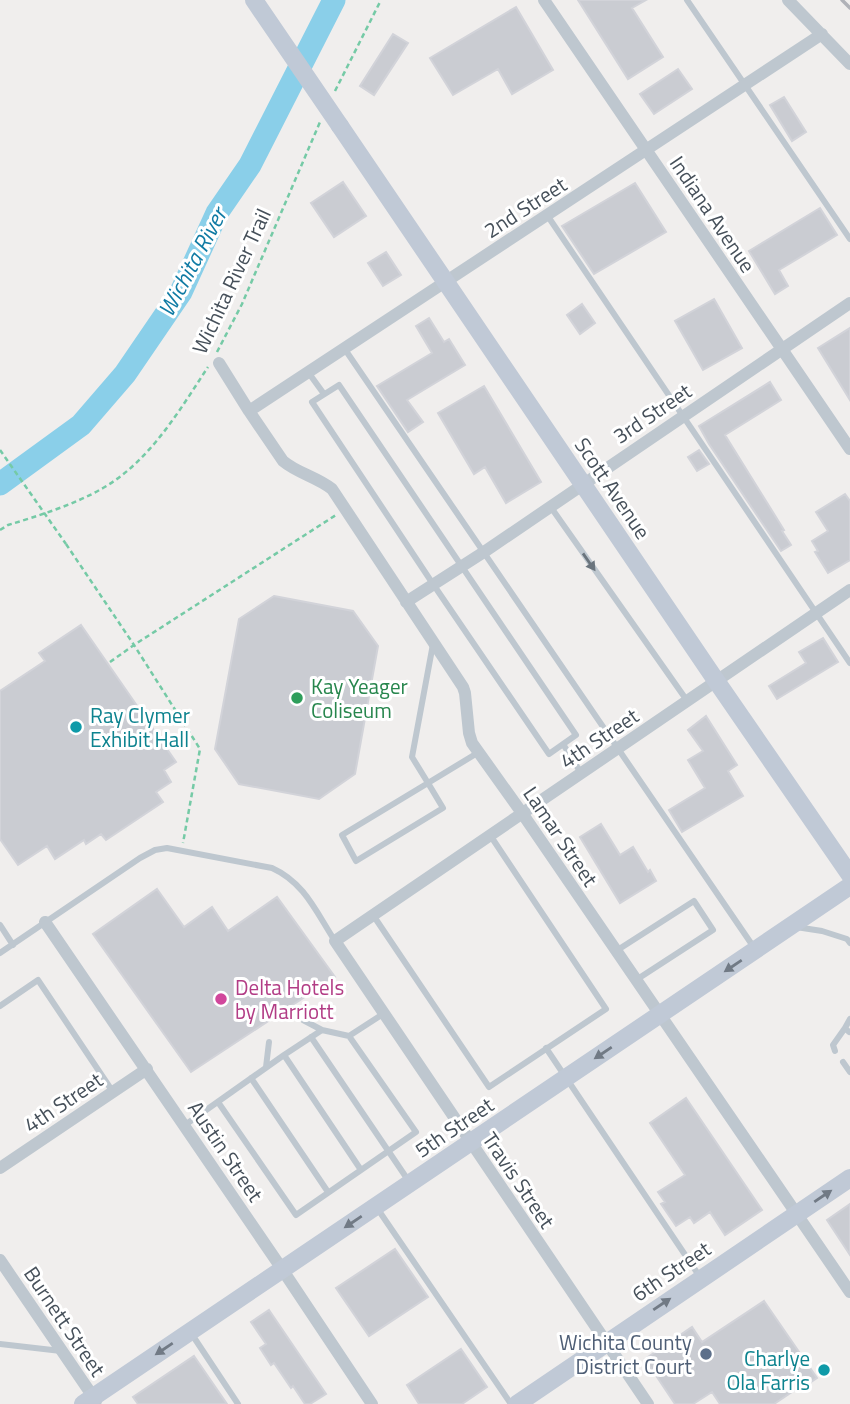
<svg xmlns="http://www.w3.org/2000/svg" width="850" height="1404" font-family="'Titillium Web',sans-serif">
<rect width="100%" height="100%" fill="#f0eeed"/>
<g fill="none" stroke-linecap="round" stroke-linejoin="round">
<path stroke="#8acfe9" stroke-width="23" d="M0,484L81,425L125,374L181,292L217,213L250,165L334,0"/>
</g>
<path fill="#caccd2" stroke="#d2d3d9" stroke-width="2" d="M578,0H646L632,8L663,57L628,79Z
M516,7L553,70L512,94L498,69L453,95L430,58Z
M393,34L408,43L374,95L360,86Z
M678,69L692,89L654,114L640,94Z
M784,97L806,132L792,141L770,105Z
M343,182L366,216L334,237L311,203Z
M635,183L666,232L594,274L562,226Z
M820,208L837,235L779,270L788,286L775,294L749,251Z
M386,252L401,275L383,286L368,263Z
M714,299L742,348L703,370L675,321Z
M582,304L595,323L580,334L567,315Z
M429,318L444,342L449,339L465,365L407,400L423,422L408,432L377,386L432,353L416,326Z
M850,328V400L818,348Z
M770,382L781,400L725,435L784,530L782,531L791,545L781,551L709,444L699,426Z
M484,386L541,482L506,503L485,467L474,474L438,413Z
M699,450L709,464L697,471L688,457Z
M845,494L850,501V560L828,573L815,552L818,551L812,541L828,531L816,512Z
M274,596L353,611L378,646L355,774L319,799L239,784L215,749L239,619Z
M81,625L176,762L164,770L171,782L156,792L163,802L106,840L101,834L86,844L84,840L55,859L47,846L18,865L0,839V691L45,661L39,653Z
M823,638L838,662L777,699L769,686L806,663L799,652Z
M706,716L737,765L728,771L743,796L682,832L669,810L705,788L688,760L703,751L688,730Z
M601,824L620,855L633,847L648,872L650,870L656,881L620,903L580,837Z
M157,889L184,927L212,907L228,931L277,897L335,977L191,1072L93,934Z
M686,1098L762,1210L725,1235L710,1212L694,1223L690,1217L676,1226L661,1204L665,1202L658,1192L685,1175L650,1123Z
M850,1204V1255L827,1220Z
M395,1249L428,1297L369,1336L336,1288Z
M764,1301L817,1378L805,1386L804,1384L774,1404H720L712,1392L693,1404H675L645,1359L692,1327L702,1342Z
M269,1310L326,1394L310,1404H305L293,1386L291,1388L274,1363L271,1365L260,1348L266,1344L251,1322Z
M461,1349L487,1387L462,1404H419L407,1385Z
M194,1356L227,1404H138L133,1397Z"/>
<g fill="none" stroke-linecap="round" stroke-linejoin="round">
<path stroke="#75caa6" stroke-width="2.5" stroke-dasharray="5 3.5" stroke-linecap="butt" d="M335,91L381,0
M217,352L242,304L320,122
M0,530L8,525C38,516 76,504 103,488C150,461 179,411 208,367
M66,544L134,645L200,749L183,843
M110,662L134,645L336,515"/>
<path stroke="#bec7cf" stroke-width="6" d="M687,0L850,239
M547,215L850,663
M344,348L755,949
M308,372L324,394
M339,385L576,735L549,754L433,584L312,402Z
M550,506L688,702
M433,644L412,757L428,783L479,752
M563,744L581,773
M428,783L443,808L356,861L342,835Z
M373,915L489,1087L606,1009L490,835
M0,925L13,945
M796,927L822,931L847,939L850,943
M616,951L694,901L713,930L636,980
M0,953L140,858L155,850L167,848L272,868C305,883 316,912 335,941
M0,1006L38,980L113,1092
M303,1020L322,1030
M849,1032L845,1028L850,1019
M311,1037L408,1180
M546,1048L700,1277
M835,1051L833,1045L845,1028
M284,1055L361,1170
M843,1062L850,1072
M266,1067L269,1042
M251,1078L328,1192
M218,1102L296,1215L416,1132L349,1036
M185,1125L284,1055L322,1030L349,1036L383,1014
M377,1208L511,1404
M191,1333L238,1404
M0,1344L61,1351"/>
<path stroke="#bec7cf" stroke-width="12" d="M544,0L850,449
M788,0L850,64
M219,363L249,411L283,461C297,473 317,477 332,489L463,687L465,693L469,733L472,743L522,813L850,1292
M249,411L822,34
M406,602L484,552L850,303
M45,922L282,1269L372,1404
M0,1168L147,1069
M0,1260L96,1401
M648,1404L335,941L850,590"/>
<path stroke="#c0c9d6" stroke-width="18" d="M340,126L717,682L850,875
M83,1404L850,886
M517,1404L850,1178"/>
<path stroke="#b0b2b8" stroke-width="3.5" d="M842,0L850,8"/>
<path stroke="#75caa6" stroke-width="2.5" stroke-dasharray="5 3.5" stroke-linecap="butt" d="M0,450L66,544"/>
<path stroke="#c0c9d6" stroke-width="18" d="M254,0L340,126"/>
</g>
<defs><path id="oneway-solid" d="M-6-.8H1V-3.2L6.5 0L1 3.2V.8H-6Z" transform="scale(1.75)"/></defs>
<use fill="#6a747d" href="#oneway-solid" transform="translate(589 562) rotate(55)"/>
<g fill="#717a85">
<use href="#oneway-solid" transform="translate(733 966) rotate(146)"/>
<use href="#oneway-solid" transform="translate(603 1053) rotate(146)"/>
<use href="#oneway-solid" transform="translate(823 1196) rotate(-34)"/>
<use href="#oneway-solid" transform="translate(353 1222) rotate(146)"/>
<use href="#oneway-solid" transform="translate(662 1304) rotate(-34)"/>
<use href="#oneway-solid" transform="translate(164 1349) rotate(146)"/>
</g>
<circle fill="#2e9e5b" stroke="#fff" stroke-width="2.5" cx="297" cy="698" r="7"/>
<g fill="#0f9aa8" stroke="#fff" stroke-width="2.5">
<circle cx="76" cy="727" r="7"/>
<circle cx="824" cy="1370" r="7"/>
</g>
<circle fill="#d1479c" stroke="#fff" stroke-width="2.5" cx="221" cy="999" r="7"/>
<circle fill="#5c6f8a" stroke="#fff" stroke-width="2.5" cx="706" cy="1354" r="7"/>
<g text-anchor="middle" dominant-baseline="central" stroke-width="6" stroke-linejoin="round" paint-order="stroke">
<g font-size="21" fill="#46505a" stroke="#fff">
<text transform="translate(525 207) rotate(-33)">2nd Street</text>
<text transform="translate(713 214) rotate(56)">Indiana Avenue</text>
<text transform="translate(231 281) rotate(-65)">Wichita River Trail</text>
<text transform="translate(652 413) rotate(-34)">3rd Street</text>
<text transform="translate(613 488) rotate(56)">Scott Avenue</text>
<text transform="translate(599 738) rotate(-34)">4th Street</text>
<text transform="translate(561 836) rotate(56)">Lamar Street</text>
<text transform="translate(63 1102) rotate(-34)">4th Street</text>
<text transform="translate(454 1127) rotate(-34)">5th Street</text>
<text transform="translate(226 1151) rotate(56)">Austin Street</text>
<text transform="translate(519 1180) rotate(56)">Travis Street</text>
<text transform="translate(671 1271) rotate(-34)">6th Street</text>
<text transform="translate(65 1321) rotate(56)">Burnett Street</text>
</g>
<g font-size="21" fill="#27864d" stroke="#fff" text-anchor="start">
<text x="311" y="686">Kay Yeager<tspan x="311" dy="24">Coliseum</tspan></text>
</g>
<g font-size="21" fill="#0d838f" stroke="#fff" text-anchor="start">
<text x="90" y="715">Ray Clymer<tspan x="90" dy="24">Exhibit Hall</tspan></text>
<text x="810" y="1358" text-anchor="end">Charlye<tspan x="810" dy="24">Ola Farris</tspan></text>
</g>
<g font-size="21" fill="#b23c85" stroke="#fff" text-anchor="start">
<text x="235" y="987">Delta Hotels<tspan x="235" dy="24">by Marriott</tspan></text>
</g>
<g font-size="21" fill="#4e5e75" stroke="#fff" text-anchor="end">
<text x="692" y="1342">Wichita County<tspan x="692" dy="24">District Court</tspan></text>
</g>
<g font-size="23" font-style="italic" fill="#107ba4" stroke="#fff">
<text transform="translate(192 262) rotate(-62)">Wichita River</text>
</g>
</g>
</svg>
